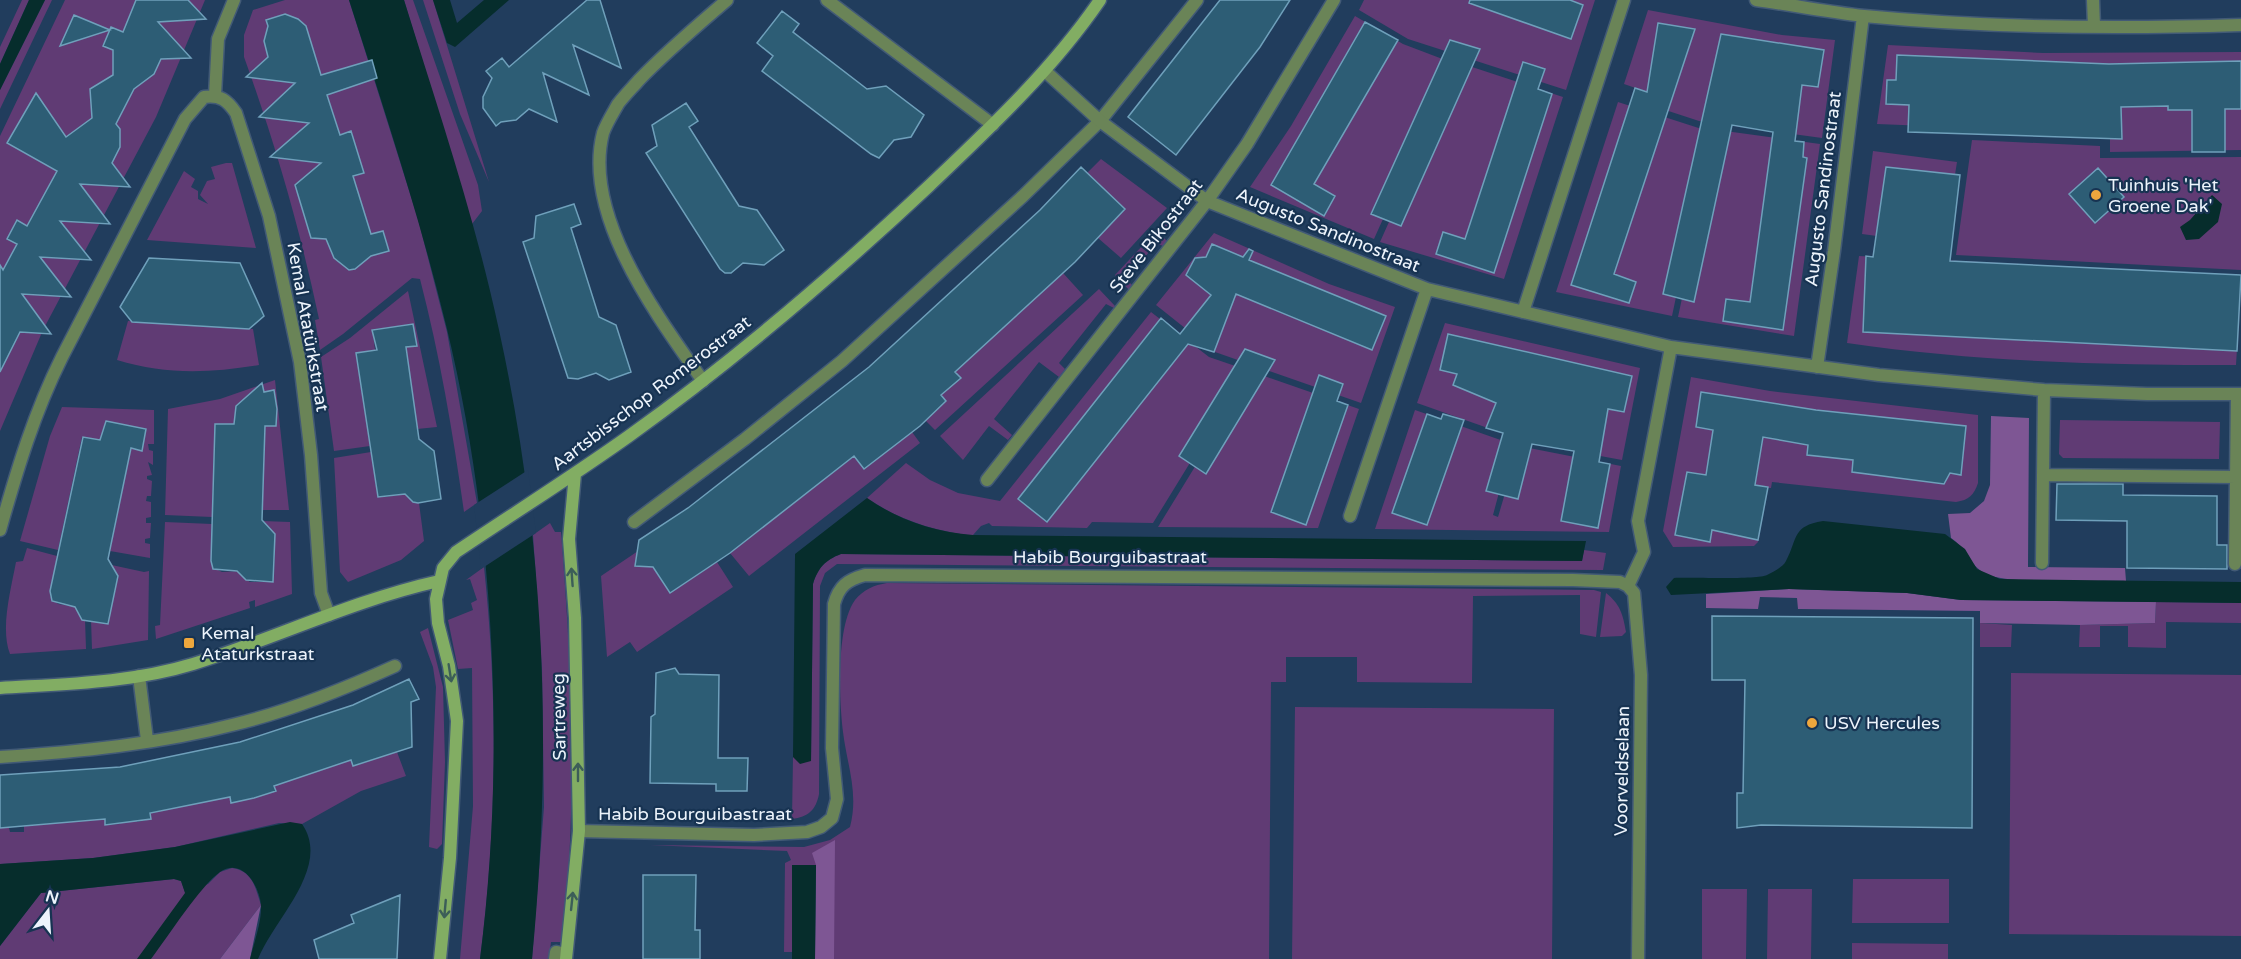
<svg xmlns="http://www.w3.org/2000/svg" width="2241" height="959" font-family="'Varela Round',sans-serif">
<rect width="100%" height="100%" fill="#213d5d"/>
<path fill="#603b74" d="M22,0H29L0,64V47Z
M45,0H52L0,109V90Z
M65,0H205L156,117L43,330L0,431V136Z
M285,0H349L418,219L447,332L477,503L464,512C453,433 440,356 420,279L412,278L343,334L320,350L315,320L319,319C300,229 275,143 244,57V35L253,10Z
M404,0H413L478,185L482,211L472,224Z
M423,0H433L489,182L460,114Z
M1364,0H1595L1566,90L1408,39L1359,10Z
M1648,10L1782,35L1835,40L1822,138L1699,121L1644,103L1647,92L1624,84Z
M1355,16L1403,44L1453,63L1374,239L1250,187L1291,126Z
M1888,45L2043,53L2241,52V150L2110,152V139L2103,133L1877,124Z
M1460,63L1563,97L1504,279L1380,242Z
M1618,102L1711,132L1672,316L1556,292Z
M1718,130L1820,144L1794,336L1678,317Z
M1972,140L2100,146V158L2241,157V270L1956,255Z
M1873,151L1957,162L1944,245L1862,234Z
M1101,159L1167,208L1121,258L1098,238L1125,209L1087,173Z
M226,163H232L256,248L147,240L184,171L195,179L191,187L198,191V199L208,204L200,195L207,181L215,179L211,167Z
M1172,214L1176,217L1161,235L1167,241L1163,246L1156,243L1127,280L1132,285L1129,290L1115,275Z
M1214,233L1329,284L1395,307L1361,403L1215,352L1156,305Z
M1859,256L2117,269V275L2241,281L2236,365C2106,365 1976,362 1847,343Z
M1063,273L1083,295L935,430L925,420L946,401L936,389Z
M1099,289L1115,306L1114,308L1106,304L1059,363L1065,369L1059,377L1039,362L994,419L1012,435L1008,440L989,426L963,460L940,436Z
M408,291L437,427L417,429L406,347L416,345L413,327L410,325L375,329L373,333L375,350L356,353L370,446L334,451L321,357L350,338Z
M1151,312L1209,357L1247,370L1153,523L1092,522L1087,528L992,526L989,523L981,526L973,535H967C931,530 897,519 867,498L906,463L930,480L958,493L1000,501Z
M128,321L253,329L259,365C210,373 165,375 117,360Z
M1445,323L1640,368L1622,460L1530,443L1417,403Z
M1253,372L1359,409L1318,528L1158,527Z
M1691,377L1770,391L1978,415V483C1974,495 1969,500 1956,502L1772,482L1771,488H1768L1758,542L1754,546L1673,547L1663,531Z
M275,380L289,510H262L265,426H276L277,409L239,404L236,406L234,424H215L212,517L165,515L168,409L220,399Z
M62,407L154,410V444H148L149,450L153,451V465L148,462L152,475L147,476V479L152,481L151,496H147L146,501L151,502V517L146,518V523H151L150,538L145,539V543L150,544V558L110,551L131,448L142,450L107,422L101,441L82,437L58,550L20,541L50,436Z
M1415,410L1512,444L1493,515L1498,517L1519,446L1621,466L1609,532L1375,529Z
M2060,420L2220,422L2219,459L2063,458L2059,454Z
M912,432L920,443L749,576L730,553L879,437Z
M371,452L377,493L384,497L407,494L411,500L419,503L424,541L401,560L348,582L340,572L334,458Z
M262,521L290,522L292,594L255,607V600L249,602L250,608L156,639L155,626L160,625L165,522L212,524L211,561L214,568L222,572L241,571L243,577L250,582H269L274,578L275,534L268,526H262Z
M550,523L555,532H561C572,669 578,806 562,942H551L549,959H532L544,807L542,670L533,535Z
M27,548L57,556L50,596L58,604L78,607L85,619L86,649L10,654C0,629 11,589 16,562L23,561Z
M641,549L643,566H652L670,593L717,562L733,587L637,652L630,642L607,657L601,576Z
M1584,550L1606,553L1603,570L837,564L825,573L820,586L819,794C816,810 808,817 792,819L793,757L811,761L813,584C818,568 825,560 841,554L1582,561Z
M107,564L144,572L149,571L148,640L92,649L91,620Z
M484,567C498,697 497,829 480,959H460L473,806L472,668L458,669L448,620L473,610L471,603L477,600L470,579L466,580Z
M887,583L1594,590L1601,592L1596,637L1580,634V595L1473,596L1472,683L1357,682V657H1286V682H1271L1269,959H834V841L816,865H792V952H784L785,863L791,860L787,851L650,845L804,847L830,840L850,827C859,793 847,765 843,732C839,700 836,626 855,600C863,590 874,585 887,583Z
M1606,593C1620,604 1623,614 1626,632L1622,636L1600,637Z
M2156,602L2241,603V623L2166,622V648L2128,647V626H2100V647H2079L2080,625L2155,623Z
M1980,623L2012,625L2011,647H1980Z
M428,628L443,687L445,762L442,844L437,849L429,847L436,687L433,667L420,632Z
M2011,673L2241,675V936L2009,934Z
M1295,707L1554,709L1552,959H1292Z
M397,752L406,776L361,791L302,824L279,823L175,847L93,858L0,864V828H9L10,832H24V825L105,819V825L120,824V819L135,817L137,822L151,819L150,813L230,797L231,803L276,791L274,786L351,760L354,766L367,761L366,757Z
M232,868C253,871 255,887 261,905L220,959H0V946L41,893L174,879L181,881L185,892L208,884L220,872Z
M1853,879H1949V923H1852Z
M1702,889H1747L1746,959H1702Z
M1768,889H1812L1811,959H1767Z
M1852,943L1948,944V959H1852Z"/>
<path fill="#7e5694" d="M1991,416L2029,418L2028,567L2125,568L2126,581C2096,580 2008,585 1986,574C1970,566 1966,548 1951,538L1948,514L1970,513L1984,501L1990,485Z
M1789,589L1907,593L1961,600L2156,602L2155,623L2080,625L1980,623V611L1798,609L1797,598L1760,597L1758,609L1706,608V594Z
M835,840L834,959H815L816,865L812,853Z
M261,905L250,959H220Z"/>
<path fill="#062d2c" d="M29,0H45L0,90V64Z
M349,0H404C438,109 475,218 499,330C545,540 553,745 532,959H480C506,758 495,527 447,329C420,218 384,109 349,0Z
M433,0H450L457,23L484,0H509L455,47L447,43Z
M2212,195L2222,204L2218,222L2199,239L2186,240L2180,227L2190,220Z
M867,498C898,520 935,532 973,535L1586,541L1582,561L841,554C825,560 818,568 813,584L811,761L800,764L793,757L795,554Z
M1823,521L1945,534L1965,549L1977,569L2000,579L2241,582V603L1961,600L1907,593L1789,589L1671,595L1666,587L1674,578C1690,577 1758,580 1767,575C1773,572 1783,567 1786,561C1798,538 1792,526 1823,521Z
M290,822L302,824C332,867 274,919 258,959H250C254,943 262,921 261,905C259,885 242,857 220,872C201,885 167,938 151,959H137L185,893L181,881L174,879L41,893L0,946V864L93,858L175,847Z
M792,865H816L815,959H792Z"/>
<path fill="#213d5d" d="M528,470L536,533L481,569L474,505Z"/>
<path fill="#2d5d75" stroke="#6fa0bb" stroke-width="1.5" d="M136,0H188L206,19L158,22L191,58L161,59L154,74L134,89L116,124L120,129V147L112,163L130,187L80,184L110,224L60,221L91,260L40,257L71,297L22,294L51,334L20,332L0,372V265L3,270L17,244L7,239L17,220L27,226L57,171L7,143L36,93L66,137L92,118L90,89L113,75V50L103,46L111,27L123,32Z
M587,0H600L621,68L573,45L589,95L543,73L557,122L529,109L516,120L501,122L496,126L483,108V97L492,78L486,71L502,58L509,67Z
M1220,0H1290L1260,47L1176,155L1128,117Z
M1470,0H1570L1583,5L1571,39L1469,3Z
M782,11L799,24L793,32L867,89L886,86L924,115L911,137L894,140L879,158L871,154L762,71L773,56L757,43Z
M285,14L298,19L306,26L321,75L372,60L377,78L327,95L340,135L351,131L364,173L353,176L371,234L383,231L389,251L371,256L355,269L349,270L334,258L326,239L311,238L295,185L321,163L270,157L309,123L259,117L295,83L246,77L268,57L264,41L268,26L266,20Z
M74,15L110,30L60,46Z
M1365,22L1398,40L1314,184L1335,196L1324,216L1271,185Z
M1658,23L1695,29L1614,274L1636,282L1629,303L1571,285L1635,88L1647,92Z
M1721,34L1824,50L1818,87L1802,85L1795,141L1804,142L1803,157L1807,158L1783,330L1723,321L1726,299L1750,302L1773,132L1732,125L1694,302L1663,294Z
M1450,40L1480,49L1401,226L1371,214Z
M1897,55L2109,64L2241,61V109H2225V152H2192V110H2168V106L2121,107L2122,139L1908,132L1909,105L1886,104L1887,80H1896Z
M1523,62L1545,69L1538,89L1552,94L1494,273L1436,254L1443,232L1465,239Z
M686,103L698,121L689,127L739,206L757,210L784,250L764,265L743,263L731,273H725L720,269L646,153L657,146L652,125Z
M1081,167L1125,209L1075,262L955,372L961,378L941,395L946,401L920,426L864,469L854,456L730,553L670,593L653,567L635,566L639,540L688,508L869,367L1040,210Z
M1886,167L1960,175L1950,261L2241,275L2237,351L1863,332L1866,256L1873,257Z
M2098,168L2124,197L2095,223L2069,194Z
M574,204L581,224L571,228L599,317L616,325L631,372L609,380L596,373L578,379L568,378L523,242L534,238L536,216Z
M1212,244L1243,257L1249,249L1253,251L1249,260L1386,316L1372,350L1236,294L1214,352L1188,344L1047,522L1018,499L1161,318L1180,334L1211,295L1186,275L1195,258L1206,257Z
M149,258L240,263L264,316L249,329L132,322L120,307Z
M413,324L417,346L406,347L419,439L434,451L441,499L418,503L413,502L405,494L378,497L356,353L377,350L372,330Z
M1448,334L1632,376L1624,412L1608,409L1599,462L1610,464L1598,528L1561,521L1574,451L1532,444L1518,499L1486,491L1503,433L1486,428L1496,403L1453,385L1457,374L1440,370Z
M1245,349L1275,360L1206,474L1179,456Z
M1319,375L1343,384L1337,401L1348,405L1306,525L1271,512Z
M262,383L264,392L274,390L277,409L276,426H265L262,520L275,534L273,582L246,580L237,571L213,569L211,561L215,424H234L236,406Z
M1701,392L1816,410L1966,426L1961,475L1950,473L1944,484L1852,472L1853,460L1807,455L1808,445L1763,437L1755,485L1768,487L1758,540L1712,530L1710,542L1675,535L1687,472L1706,475L1713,430L1696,427Z
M1427,414L1441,419L1443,414L1464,420L1427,525L1392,513Z
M106,421L146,429L142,451L131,448L108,559L118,576L108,624L82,620L75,607L52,601L50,591L83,437L100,440Z
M2057,484H2123V495L2217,496V545H2227V569L2127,568V521L2056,520Z
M1712,616L1973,618L1972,828L1761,825L1737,828V793H1743L1745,680H1712Z
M675,668L679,674L719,675L718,758H748L747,791H716V784L650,783L651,717L655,714L656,673Z
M409,679L419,699L411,702L412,747L353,766L351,760L274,786L276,791L254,798L231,803L230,797L150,813L151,819L105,825V819L0,828V775L120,767L240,742L353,705Z
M643,875H696L695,930H700V959H643Z
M400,895L397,959H319L314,940L354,923L351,915Z"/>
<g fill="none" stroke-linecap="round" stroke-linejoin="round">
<g stroke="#425a76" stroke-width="15">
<path id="lane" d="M634,522L745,439L842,361L1023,196L1100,121L1197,0
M139,676L147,740
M0,757C78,752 159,744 236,724C290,711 344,689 395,666"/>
</g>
<g stroke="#425a76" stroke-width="15">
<path id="street" d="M827,0L993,125
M1756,0C1792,5 1828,12 1864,16C1988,28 2116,29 2241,25
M2093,0L2094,26
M1045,71L1100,121L1207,201L1427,289L1671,347L1879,375L2044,390L2147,394H2241
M215,95L218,39L234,0
M1523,312L1624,0
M1817,367L1834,251L1863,16
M703,381C658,317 582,216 603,133C606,124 613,113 618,104C624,96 632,88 639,80C667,51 697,26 727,0
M2043,475L2236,477
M987,480L1207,201L1247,144L1334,0
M1350,516L1427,289
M0,530C17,470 34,413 62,357L185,119L204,97C221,95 227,100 236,113L269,216L300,362L311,455L321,593L329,615
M2042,563L2044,390
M2235,564L2237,394
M1628,586L1634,593L1641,675L1638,959
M1628,586L1644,552L1638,521L1671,347
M579,831L754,835L807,832L821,827L832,818L837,799L832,748L834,604C839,586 847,580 865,575L1573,580L1620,582L1628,586
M555,959L556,952L566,954"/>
</g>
<g stroke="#425a76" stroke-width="15">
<path id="secondary" d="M0,688C64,684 131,683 193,664C276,638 354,600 439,581
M440,959L450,858L457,721L449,666L438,623L436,599L443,568L456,552C514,513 573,476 629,436C735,360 834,275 929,186C990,128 1052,70 1100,0
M566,959L579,831L575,618L569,539L575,474"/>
</g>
<use href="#lane" stroke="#6a8457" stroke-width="12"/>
<use href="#street" stroke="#6a8457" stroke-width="12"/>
<use href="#secondary" stroke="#82ad63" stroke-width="12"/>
</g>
<defs><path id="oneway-shaft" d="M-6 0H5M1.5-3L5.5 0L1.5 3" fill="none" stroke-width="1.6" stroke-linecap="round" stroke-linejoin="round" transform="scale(1.5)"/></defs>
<g stroke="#3c5e58">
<use href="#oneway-shaft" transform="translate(572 577) rotate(-94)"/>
<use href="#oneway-shaft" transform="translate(450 673) rotate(81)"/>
<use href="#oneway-shaft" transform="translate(578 772) rotate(-90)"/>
<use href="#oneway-shaft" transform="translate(572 901) rotate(-84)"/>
<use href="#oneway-shaft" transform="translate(445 909) rotate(95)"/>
</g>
<g fill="#eea73d" stroke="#173352" stroke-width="2">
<circle cx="2096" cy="195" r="6"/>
<rect x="183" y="637" width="12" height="12" rx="3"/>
<circle cx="1812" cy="723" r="6"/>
</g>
<g text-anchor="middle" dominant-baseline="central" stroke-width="4.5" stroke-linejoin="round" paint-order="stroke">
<g font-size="18" fill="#edf4fc" stroke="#173352" text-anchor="start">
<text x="2108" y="185">Tuinhuis 'Het<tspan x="2108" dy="21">Groene Dak'</tspan></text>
<text x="201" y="633">Kemal<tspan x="201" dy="21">Ataturkstraat</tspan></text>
<text x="1824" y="723">USV Hercules</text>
</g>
<g font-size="18" fill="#edf4fc" stroke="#173352">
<text transform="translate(1823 189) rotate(-83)">Augusto Sandinostraat</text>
<text transform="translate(1328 230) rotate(22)">Augusto Sandinostraat</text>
<text transform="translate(1156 236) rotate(-52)">Steve Bikostraat</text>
<text transform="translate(308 327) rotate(80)">Kemal Atatürkstraat</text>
<text transform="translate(651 393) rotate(-37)">Aartsbisschop Romerostraat</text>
<text x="1110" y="557">Habib Bourguibastraat</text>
<text transform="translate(559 717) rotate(-91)">Sartreweg</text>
<text transform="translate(1622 771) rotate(-89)">Voorveldselaan</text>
<text x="695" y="814">Habib Bourguibastraat</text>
</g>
</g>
<g transform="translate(48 911) rotate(17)" stroke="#173352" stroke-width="4.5" paint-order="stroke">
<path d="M0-4.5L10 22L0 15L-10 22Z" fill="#edf4fc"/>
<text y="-9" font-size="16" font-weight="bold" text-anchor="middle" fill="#edf4fc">N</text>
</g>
</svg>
